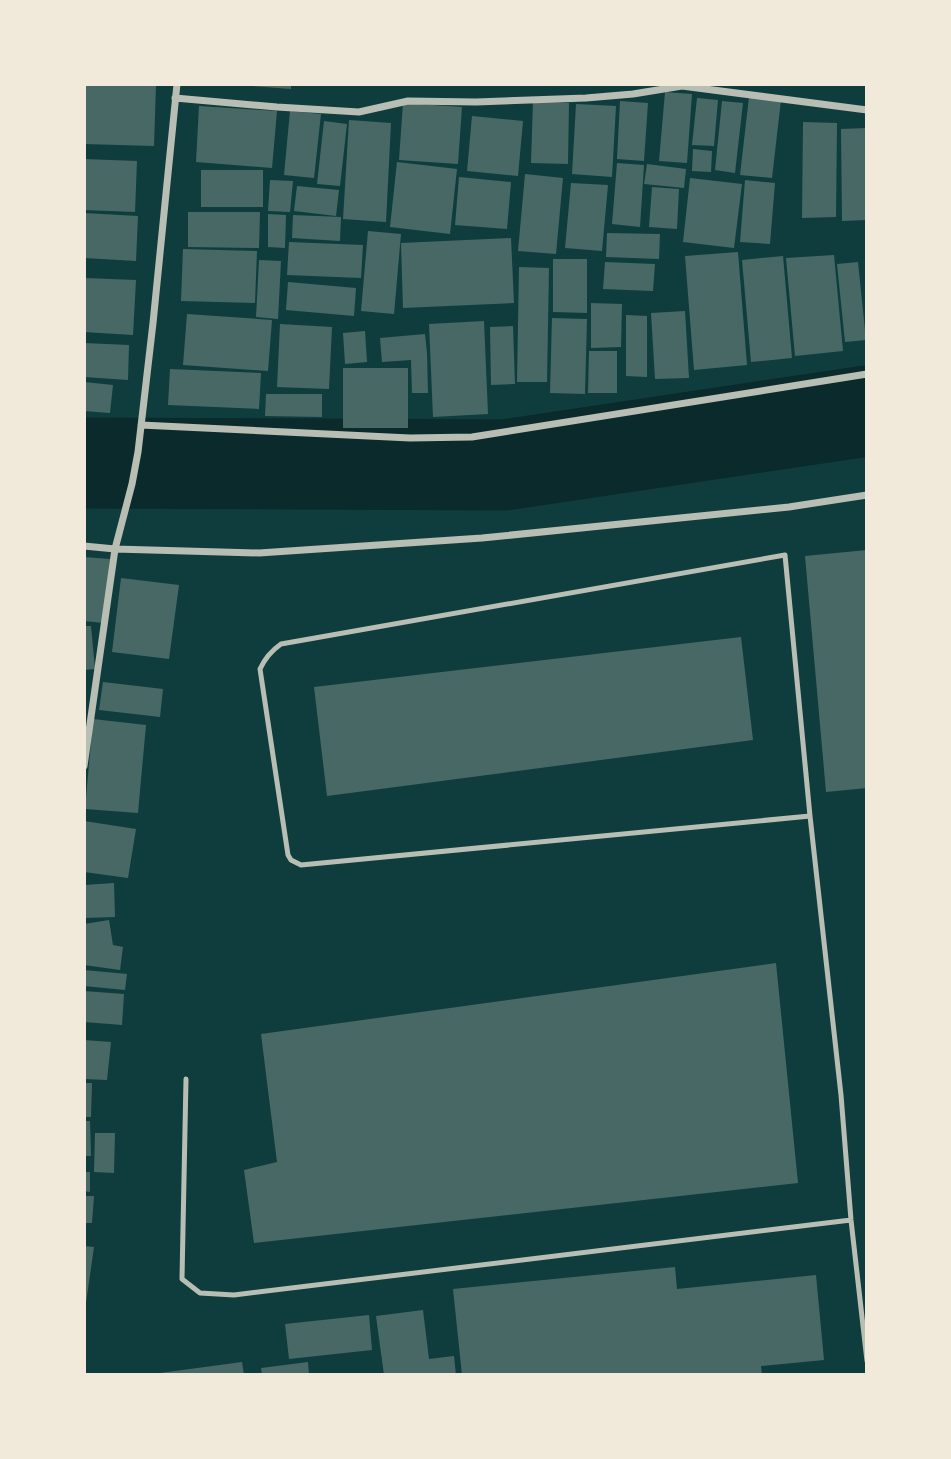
<svg xmlns="http://www.w3.org/2000/svg" width="951" height="1459" font-family="Poppins,sans-serif">
<rect width="100%" height="100%" fill="#0f3d3e"/>
<g fill="none" stroke-linecap="round" stroke-linejoin="round">
<path stroke="#0a2a2b" stroke-width="91" d="M84,463L504,465L867,411"/>
</g>
<path fill="#486865" d="M84,84H156L154,146L84,144Z
M252,84H291V89L252,86Z
M665,92L692,94L687,163L659,161Z
M749,97L781,100L772,178L740,175Z
M697,98L718,100L714,146L692,145Z
M620,101L648,103L644,161L617,159Z
M722,101L743,103L735,173L715,170Z
M533,102L569,103L568,164L531,163Z
M403,103L462,107L458,164L399,160Z
M576,104L616,106L612,177L572,174Z
M199,106L277,111L272,168L196,162Z
M290,111L321,114L314,178L284,175Z
M472,116L523,121L518,176L467,171Z
M349,120L391,123L386,222L343,219Z
M324,121L347,124L340,186L317,184Z
M803,122L837,123L836,217L802,218Z
M867,128V220L842,221L841,129Z
M693,149L712,151L711,172L692,171Z
M84,159L137,161L135,212L84,210Z
M397,162L457,169L450,234L390,227Z
M617,163L644,165L640,227L612,224Z
M647,164L686,169L684,188L644,184Z
M201,170H263V207H201Z
M525,174L563,178L556,254L518,251Z
M459,177L511,182L507,229L455,225Z
M690,178L742,184L734,248L683,242Z
M270,180L293,181L290,212L268,211Z
M745,180L775,183L770,244L740,242Z
M571,183L608,185L602,251L565,248Z
M297,186L339,190L336,216L294,211Z
M652,187L679,189L677,229L649,227Z
M188,212H260L259,248L188,247Z
M84,213L138,216L136,261L84,258Z
M268,214L286,215L285,248L268,247Z
M293,215L341,217L340,241L292,238Z
M368,231L401,234L394,314L361,311Z
M607,233L660,234L659,259L606,257Z
M511,238L514,303L403,308L401,243Z
M289,242L363,245L361,278L287,275Z
M183,249L257,251L255,303L181,301Z
M738,252L747,365L694,370L685,256Z
M834,255L843,351L795,356L786,258Z
M783,256L792,358L751,362L742,260Z
M553,259H587V313L553,312Z
M259,260L281,261L278,319L256,317Z
M605,262L655,264L653,291L603,289Z
M858,262L866,340L845,342L837,264Z
M519,267L549,268L547,382H517Z
M84,278L136,280L133,335L84,332Z
M288,282L356,288L354,316L286,310Z
M591,303L622,304L621,347L591,348Z
M685,311L689,378L655,379L651,313Z
M187,314L272,320L268,371L183,365Z
M626,315L647,316V377L626,376Z
M552,318L587,319L585,394L550,393Z
M484,321L488,414L433,417L429,324Z
M280,324L332,327L329,389L277,387Z
M513,326L515,384L491,385L490,327Z
M365,331L367,362L345,364L343,333Z
M425,334L427,353L428,393H412L411,360L382,362L380,338Z
M84,343L129,345L128,380L84,377Z
M589,351H617V393H588Z
M343,368H408V428H343Z
M170,369L261,373L259,409L168,405Z
M84,382L113,385L110,413L84,411Z
M266,394H322V417L265,416Z
M867,550V788L826,792L805,556Z
M84,557L110,559L104,623L84,621Z
M121,578L179,585L169,659L112,652Z
M84,626H91L95,669L84,670Z
M741,637L753,740L327,796L314,687Z
M103,682L163,689L160,717L99,710Z
M93,719L146,725L138,813L85,809Z
M84,821L136,829L128,878L84,872Z
M114,883L115,917L84,918V885Z
M109,920L113,945L123,947L120,970L84,965V924Z
M776,963L798,1183L254,1243L244,1170L277,1162L261,1034Z
M84,970L127,974L125,990L84,986Z
M84,991L124,994L122,1025L84,1022Z
M84,1040L111,1042L107,1080L84,1079Z
M84,1083H92L91,1117H84Z
M84,1121H90L91,1156H84Z
M95,1133H115L114,1173L94,1172Z
M84,1172H90V1192L84,1191Z
M84,1196H94L92,1223H84Z
M84,1246L94,1247L86,1303H84Z
M675,1267L677,1289L816,1275L824,1360L761,1366L762,1375H699V1373L685,1375H462L453,1289Z
M423,1310L429,1359L454,1356L456,1375H384L376,1316Z
M369,1315L372,1350L289,1359L285,1324Z
M242,1362L244,1375H160V1373Z
M308,1362L309,1375H262L261,1368Z"/>
<g fill="none" stroke-linecap="round" stroke-linejoin="round">
<path stroke="#b8beb3" stroke-width="5" d="M810,816L301,865L291,860L288,855L260,669C265,658 271,651 281,644L785,555L810,816L841,1095L851,1220L867,1361
M186,1079L182,1279L200,1293L234,1295L851,1220"/>
<path stroke="#b8beb3" stroke-width="7" d="M175,98L277,107L359,112L408,101L476,102L586,98L633,94L682,86L867,110
M141,425L410,438L472,437L867,374
M84,546L115,549L259,553L482,538L789,507L867,495
M84,766L115,549L132,484L138,452L153,323L177,84"/>
</g>
<rect width="951" height="1459" fill="none" stroke="#f1e9da" stroke-width="172"/>
</svg>
